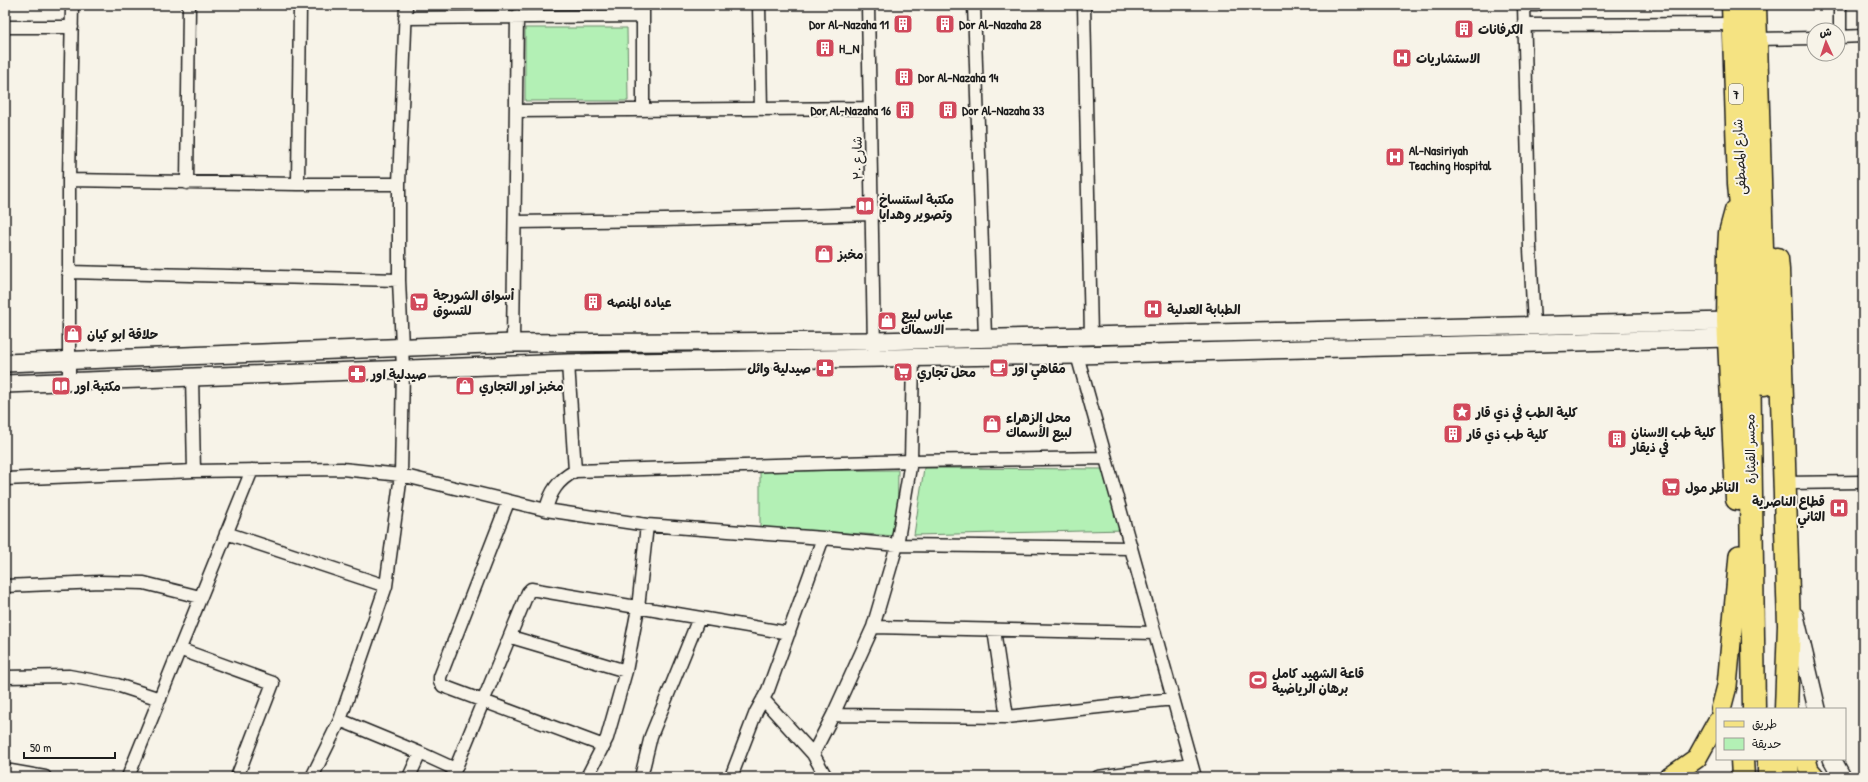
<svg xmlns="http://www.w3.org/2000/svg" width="1868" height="782" font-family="'Patrick Hand','Playpen Sans Arabic',sans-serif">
<rect width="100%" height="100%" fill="#f7f3e8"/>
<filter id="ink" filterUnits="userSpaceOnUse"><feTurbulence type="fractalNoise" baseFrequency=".025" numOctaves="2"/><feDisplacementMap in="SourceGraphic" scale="8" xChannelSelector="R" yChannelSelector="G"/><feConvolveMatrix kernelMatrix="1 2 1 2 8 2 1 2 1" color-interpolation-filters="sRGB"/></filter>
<g filter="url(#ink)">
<path fill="#b3f0b5" stroke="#688668" d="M525,28H627L628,101H525Z
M924,468L1104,469L1125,530L914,535Z
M898,470L897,536L760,528V471Z"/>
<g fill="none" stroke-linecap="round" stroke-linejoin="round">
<g stroke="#1c1c1c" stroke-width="15">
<path id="street" d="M759,5L761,109
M868,5L874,348
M974,5L985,337
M1084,5L1091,336
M1524,5L1530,249L1534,325
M1524,5H1537
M1840,5V37
M405,18L643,16
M1525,25L1733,24
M5,27H72
M1838,37L1863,36
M1755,39L1814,38
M643,110V5
M517,111L870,108
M69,180L298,184H399
M187,183L189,5
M298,184L300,5
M516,222L665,220L872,214
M68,272L399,280
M513,343L517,16
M1077,355L1195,777
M568,363L575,471
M192,377L194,471
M69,382V180L72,5
M5,479L194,471L342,469L401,475L546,510L647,525L823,538L897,545L1131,548
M1784,483L1863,482
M508,502L440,677V682L443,686L604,746
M546,510C550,492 558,480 575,471L911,461L1106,458
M226,533L386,586
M5,586L100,582L144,583L200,597
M873,627L1155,633
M994,630L1007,717
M511,637L626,671
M179,649L273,683L237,777
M5,677L69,676L117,685L160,699
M763,699L813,754L826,777
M833,715L1007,717L1173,699
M340,720L420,753L455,769
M813,754L833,715L873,627L897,545L911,461L913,358
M5,770L45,777
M128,777L252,470
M312,777L340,720L386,586L401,475L403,369L399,280V184L406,5
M409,777L420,753
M452,777L528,592L531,589L789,633
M587,777L607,738L626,671L638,608L647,525
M641,777L651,736L699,618
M731,777L756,712L768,690L823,538
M1098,777L1191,764"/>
</g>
<g stroke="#1c1c1c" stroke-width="20">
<path id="secondary" d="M5,363L513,343L874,341L1728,321
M5,384L568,363L1077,355L1729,338
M1795,616L1817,709
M1832,759L1842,777"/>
</g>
<g stroke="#1c1c1c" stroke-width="22">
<path id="primary" d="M1721,709L1727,686L1739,555
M1806,759L1809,770L1815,777
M1670,777L1697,758L1717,722"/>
</g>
<g stroke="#1c1c1c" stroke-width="25">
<path id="highway" d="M1733,5L1739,184L1748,284L1754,709
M1755,5L1763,284L1764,384
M1736,211L1730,233L1729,251L1728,321L1737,499
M1777,259L1778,270L1789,625L1786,709
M1742,759L1743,777
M1769,759V777
M1787,759L1788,777"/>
</g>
<use href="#street" stroke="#f7f3e8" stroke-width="12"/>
<use href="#secondary" stroke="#f7f3e8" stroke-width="17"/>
<use href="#primary" stroke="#f5e382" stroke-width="19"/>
<use href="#highway" stroke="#f5e382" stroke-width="22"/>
</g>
</g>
<defs>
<g id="building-square" transform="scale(1)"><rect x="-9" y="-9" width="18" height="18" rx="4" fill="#d1495b" stroke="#f7f3e8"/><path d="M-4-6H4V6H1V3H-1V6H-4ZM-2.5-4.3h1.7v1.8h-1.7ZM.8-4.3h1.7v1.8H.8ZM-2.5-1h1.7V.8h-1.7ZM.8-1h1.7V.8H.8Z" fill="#fff"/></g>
<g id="hospital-square" transform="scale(1)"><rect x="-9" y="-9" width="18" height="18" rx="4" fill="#d1495b" stroke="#f7f3e8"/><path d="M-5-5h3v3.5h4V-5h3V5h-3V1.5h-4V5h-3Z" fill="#fff"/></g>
<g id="library-square" transform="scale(1)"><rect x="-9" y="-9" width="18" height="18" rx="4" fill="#d1495b" stroke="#f7f3e8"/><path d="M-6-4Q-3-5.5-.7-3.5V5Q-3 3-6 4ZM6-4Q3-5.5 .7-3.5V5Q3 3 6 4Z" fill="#fff"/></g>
<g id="shop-square" transform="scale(1)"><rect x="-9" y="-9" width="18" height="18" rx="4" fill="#d1495b" stroke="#f7f3e8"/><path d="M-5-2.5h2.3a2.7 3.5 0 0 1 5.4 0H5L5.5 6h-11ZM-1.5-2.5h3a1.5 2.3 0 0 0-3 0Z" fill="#fff"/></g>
<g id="supermarket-square" transform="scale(1)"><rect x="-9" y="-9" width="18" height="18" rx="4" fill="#d1495b" stroke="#f7f3e8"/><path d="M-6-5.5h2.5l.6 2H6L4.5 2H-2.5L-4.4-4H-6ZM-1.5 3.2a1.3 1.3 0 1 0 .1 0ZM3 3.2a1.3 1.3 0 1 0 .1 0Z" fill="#fff"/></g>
<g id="pharmacy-square" transform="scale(1)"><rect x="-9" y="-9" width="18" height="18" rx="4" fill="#d1495b" stroke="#f7f3e8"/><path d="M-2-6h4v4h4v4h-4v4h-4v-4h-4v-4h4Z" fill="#fff"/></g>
<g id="cafe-square" transform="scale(1)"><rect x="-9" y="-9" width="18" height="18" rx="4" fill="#d1495b" stroke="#f7f3e8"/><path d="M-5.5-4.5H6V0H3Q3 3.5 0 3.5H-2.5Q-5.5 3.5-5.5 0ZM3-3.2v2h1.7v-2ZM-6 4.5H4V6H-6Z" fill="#fff"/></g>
<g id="sight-square" transform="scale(1)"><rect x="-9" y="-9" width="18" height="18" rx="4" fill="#d1495b" stroke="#f7f3e8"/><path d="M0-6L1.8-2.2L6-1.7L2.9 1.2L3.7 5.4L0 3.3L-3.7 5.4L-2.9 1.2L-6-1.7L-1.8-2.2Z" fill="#fff"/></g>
<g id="stadium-square" transform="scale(1)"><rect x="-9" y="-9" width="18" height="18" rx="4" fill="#d1495b" stroke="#f7f3e8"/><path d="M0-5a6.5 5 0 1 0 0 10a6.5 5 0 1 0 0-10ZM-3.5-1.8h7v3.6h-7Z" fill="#fff"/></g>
</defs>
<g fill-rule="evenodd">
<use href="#building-square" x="903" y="24"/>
<use href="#building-square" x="945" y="24"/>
<use href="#building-square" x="1464" y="29"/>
<use href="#building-square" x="825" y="48"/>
<use href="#hospital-square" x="1402" y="58"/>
<use href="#building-square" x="904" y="77"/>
<use href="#building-square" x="905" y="110"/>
<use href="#building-square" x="948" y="110"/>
<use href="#hospital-square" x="1395" y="157"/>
<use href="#library-square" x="865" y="206"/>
<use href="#shop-square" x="824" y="254"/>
<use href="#supermarket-square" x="419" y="302"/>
<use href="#building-square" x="593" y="302"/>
<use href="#hospital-square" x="1153" y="309"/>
<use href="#shop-square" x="887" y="321"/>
<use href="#shop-square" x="73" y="334"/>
<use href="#pharmacy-square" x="825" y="368"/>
<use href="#cafe-square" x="999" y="368"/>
<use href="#supermarket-square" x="903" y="372"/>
<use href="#pharmacy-square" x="357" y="374"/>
<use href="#library-square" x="61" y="386"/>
<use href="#shop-square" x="465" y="386"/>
<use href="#sight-square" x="1462" y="412"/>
<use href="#shop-square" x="992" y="424"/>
<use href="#building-square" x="1453" y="434"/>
<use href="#building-square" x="1617" y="439"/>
<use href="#supermarket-square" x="1671" y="487"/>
<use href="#hospital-square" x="1839" y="508"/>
<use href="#stadium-square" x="1258" y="680"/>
</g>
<g text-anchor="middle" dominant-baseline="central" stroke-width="4" stroke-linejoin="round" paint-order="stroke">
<rect fill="#f7f3e8" stroke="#5e5c59" stroke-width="1" x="1729" y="84" width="14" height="20" rx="3"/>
<g font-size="12" font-weight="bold" fill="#1c1c1c">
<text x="1736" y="94">7</text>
</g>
<g font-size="13" font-weight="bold" fill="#1c1c1c" stroke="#f7f3e8" text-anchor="start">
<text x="889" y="24" text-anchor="end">Dor Al-Nazaha 11</text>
<text x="959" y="24">Dor Al-Nazaha 28</text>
<text x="1478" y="29">الكرفانات</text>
<text x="839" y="48">H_N</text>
<text x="1416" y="58">الاستشاريات</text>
<text x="918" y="77">Dor Al-Nazaha 14</text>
<text x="891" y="110" text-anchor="end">Dor Al-Nazaha 16</text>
<text x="962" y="110">Dor Al-Nazaha 33</text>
<text x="1409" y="150">Al-Nasiriyah<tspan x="1409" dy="15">Teaching Hospital</tspan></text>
<text x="879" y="199">مكتبة استنساخ<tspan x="879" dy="15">وتصوير وهدايا</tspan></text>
<text x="838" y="254">مخبز</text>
<text x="433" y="295">أسواق الشورجة<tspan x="433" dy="15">للتسوق</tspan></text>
<text x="607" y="302">عياده المنصه</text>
<text x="1167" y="309">الطبابة العدلية</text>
<text x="901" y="314">عباس لبيع<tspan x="901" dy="15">الاسماك</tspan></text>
<text x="87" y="334">حلاقة ابو كيان</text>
<text x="811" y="368" text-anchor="end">صيدلية وائل</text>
<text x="1013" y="368">مقاهي اور</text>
<text x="917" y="372">محل تجاري</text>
<text x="371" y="374">صيدلية اور</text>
<text x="75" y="386">مكتبة اور</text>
<text x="479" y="386">مخبز اور التجاري</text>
<text x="1476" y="412">كلية الطب في ذي قار</text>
<text x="1006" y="417">محل الزهراء<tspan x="1006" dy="15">لبيع الأسماك</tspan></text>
<text x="1631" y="432">كلية طب الاسنان<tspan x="1631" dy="15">في ذيقار</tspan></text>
<text x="1467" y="434">كلية طب ذي قار</text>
<text x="1685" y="487">الناظر مول</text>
<text x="1825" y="501" text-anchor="end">قطاع الناصرية<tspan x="1825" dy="15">الثاني</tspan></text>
<text x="1272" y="673">قاعة الشهيد كامل<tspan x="1272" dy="15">برهان الرياضية</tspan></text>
</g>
<g font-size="13" fill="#1c1c1c" stroke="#f7f3e8">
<text transform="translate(1739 157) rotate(-93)">شارع المصطفى</text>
<text transform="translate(857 158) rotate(-91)">شارع ٣٠</text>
<text transform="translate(1750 449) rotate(-91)">مجسر القيثارة</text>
</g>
</g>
<rect width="1868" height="782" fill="none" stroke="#f7f3e8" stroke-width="20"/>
<rect x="10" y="10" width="1848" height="762" fill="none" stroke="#1c1c1c" stroke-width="1.5" filter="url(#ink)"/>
<rect x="1716" y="708" width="130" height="52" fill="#f7f3e8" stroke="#9f9d96"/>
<rect x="1724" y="721" width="20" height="6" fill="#f5e382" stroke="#9f9d96"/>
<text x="1752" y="728" font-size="12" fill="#1c1c1c">طريق</text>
<rect x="1724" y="738" width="20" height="12" fill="#b3f0b5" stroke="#9f9d96"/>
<text x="1752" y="748" font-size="12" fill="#1c1c1c">حديقة</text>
<g transform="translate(1826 42) rotate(357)"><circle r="19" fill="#f7f3e8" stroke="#9f9d96"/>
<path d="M0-3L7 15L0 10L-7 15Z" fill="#d1495b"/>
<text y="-6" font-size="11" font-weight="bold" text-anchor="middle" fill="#1c1c1c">ش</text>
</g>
<path d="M24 752v6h91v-6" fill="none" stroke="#1c1c1c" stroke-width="2"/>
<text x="30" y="752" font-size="12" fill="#1c1c1c" stroke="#f7f3e8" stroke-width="3" paint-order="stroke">50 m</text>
</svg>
